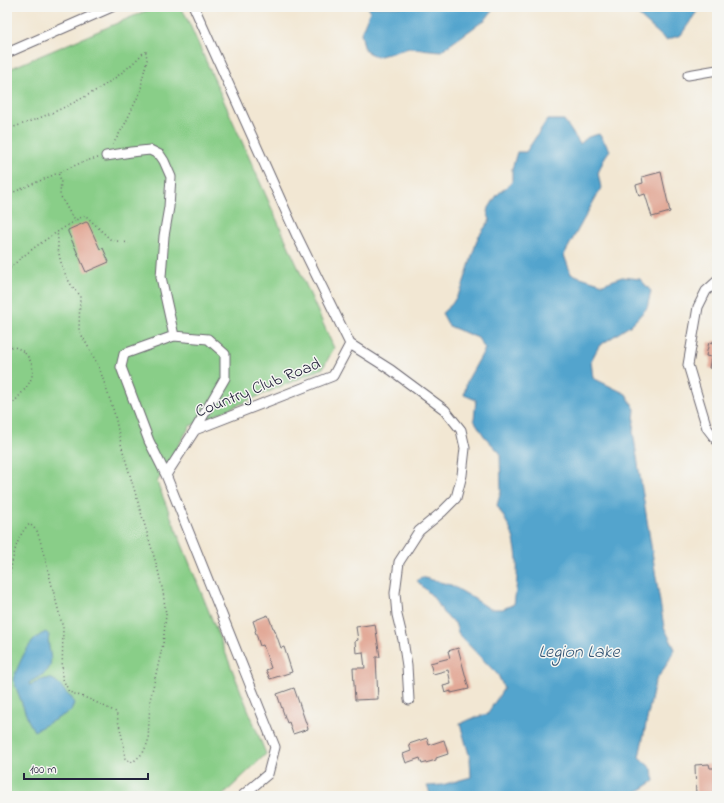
<svg xmlns="http://www.w3.org/2000/svg" width="724" height="803" font-family="'Indie Flower',sans-serif">
<rect width="100%" height="100%" fill="#f6f6f2"/>
<filter id="ink" filterUnits="userSpaceOnUse"><feTurbulence type="fractalNoise" baseFrequency=".025" numOctaves="2"/><feDisplacementMap in="SourceGraphic" scale="8" xChannelSelector="R" yChannelSelector="G"/><feConvolveMatrix kernelMatrix="1 2 1 2 8 2 1 2 1" color-interpolation-filters="sRGB"/></filter>
<filter id="wash" filterUnits="userSpaceOnUse"><feTurbulence type="fractalNoise" baseFrequency=".012" numOctaves="4" result="noise"/><feDisplacementMap in="SourceGraphic" scale="16" xChannelSelector="R" yChannelSelector="G"/><feGaussianBlur stdDeviation="0.9" result="paint"/><feColorMatrix in="noise" values="0 0 0 0 0 0 0 0 0 0 0 0 0 0 0 0 0 1.4 0 .05"/><feComposite in="paint" operator="in"/></filter>
<g filter="url(#wash)">
<rect width="100%" height="100%" fill="#f2e7d3"/>
<path fill="#89ce88" stroke="#567862" d="M155,7H179L185,14L334,348L323,368L190,426L157,482L266,754L222,796H7V70Z"/>
<path fill="#52a4cd" stroke="#3a6384" d="M368,7H495L486,19L441,51L409,48L377,57L365,51L361,33L370,11Z
M629,7H700L681,35L666,40Z
M547,120H564L580,144L588,137L599,134L610,150L605,157L598,173L601,188L564,255L571,274L603,284L622,277L640,279L651,291L647,308L631,325L599,346L591,361L593,378L626,394L635,409L633,432L664,627L675,649L667,664L655,682L639,757L652,769L654,781L631,796H431L427,786L442,785L471,777L470,758L460,724L471,719L487,714L504,688L498,675L459,635L455,623L443,613L439,605L432,596L417,581L421,577L451,585L470,596L490,609H503L514,604C517,585 519,564 515,545C513,531 504,518 497,505L501,491L500,453L484,436L474,420L476,400L464,395L467,381L485,349L478,338L449,326L442,313L452,304L462,288L478,237L490,220L487,211L497,195L512,182V169L517,152H526Z
M46,632L49,635C46,646 55,660 48,670C44,675 34,679 29,683L30,685C35,683 40,680 45,679C59,676 62,692 72,698L74,704L71,711L34,731L28,720L13,679C20,662 28,639 46,632Z"/>
<g id="blocks">
<path fill="#e2a997" d="M661,172L670,212L652,217L645,194L639,196L636,185L643,183L642,177Z
M86,222L88,223L100,249L103,248L109,262L86,272L68,232V230Z
M713,341H717V369L709,368L711,357L706,356L709,342L713,343Z
M268,615L273,628H274L281,648L284,647L292,672L270,679L266,670L271,668L263,645L260,646L255,631L256,630L253,621Z
M375,624L380,657H376L378,699L355,700L353,668H365L363,652L356,653L355,641L358,640L356,627Z
M458,648L469,689L451,693V691L445,693L443,686L451,684L448,670L433,674L430,663L450,658L448,651Z
M294,688L308,729L293,734L289,722L287,723L277,694Z
M427,738L429,745L444,740L448,754L436,758V760L422,764L420,758L406,763L403,754L411,751L409,744Z
M709,764L710,768H717V796H696L695,765Z"/>
</g>
</g>
<g filter="url(#ink)">
<use href="#blocks" fill-opacity="0" stroke="#6b6770" stroke-width="1"/>
<g fill="none" stroke-linecap="round" stroke-linejoin="round">
<g stroke="#6b6770" stroke-width="11">
<path id="minor" d="M194,7L296,234L350,344
M7,53L112,7
M688,75L717,70
M106,156L131,152L150,150L160,155L164,161L171,177L169,207L164,236L161,277L174,336
M717,281L706,291L698,307L688,365L707,428L717,441
M350,344L391,370L445,410L461,430L465,448L462,475L456,498L442,512L419,531L399,562L395,593L397,615L403,640L407,666L409,700
M195,430L225,378V354L208,339L174,336L124,354L121,367L149,441L166,475L275,747L268,774L242,796
M166,475L195,430L333,376L350,344"/>
</g>
<path stroke="#6b6770" stroke-width="1.5" stroke-dasharray="1 3" stroke-linecap="butt" d="M7,129C52,116 112,88 143,53L146,52L147,60L142,80L141,90L125,124L112,146
M98,158L85,161L58,173L61,180L60,195L71,215L76,220L85,215L111,240L129,243
M7,195L58,173
M7,271C28,250 51,236 76,220
M7,346C17,347 22,349 28,357C43,379 18,394 7,411
M7,589C11,571 14,535 30,524L37,531L40,540L63,628L62,677L69,692L89,699L116,712L123,741L125,759L133,762L143,753L148,742L150,700L163,644L166,615L163,592L158,570L122,448L114,412L99,367L79,330L80,295C67,283 60,265 58,247C58,242 58,237 57,232"/>
<use href="#minor" stroke="#fff" stroke-width="9"/>
</g>
</g>
<g text-anchor="middle" dominant-baseline="central" stroke-width="3" stroke-linejoin="round" paint-order="stroke">
<g font-size="17" fill="#22223b" stroke="#f6f6f2">
<text transform="translate(258 388) rotate(-22)">Country Club Road</text>
</g>
<g font-size="18" font-style="italic" fill="#355675" stroke="#f6f6f2">
<text x="579" y="653">Legion Lake</text>
</g>
</g>
<rect width="724" height="803" fill="none" stroke="#f6f6f2" stroke-width="24"/>
<path d="M24 773v6h124v-6" fill="none" stroke="#22223b" stroke-width="2"/>
<text x="30" y="773" font-size="12" fill="#22223b" stroke="#f6f6f2" stroke-width="3" paint-order="stroke">100 m</text>
</svg>
